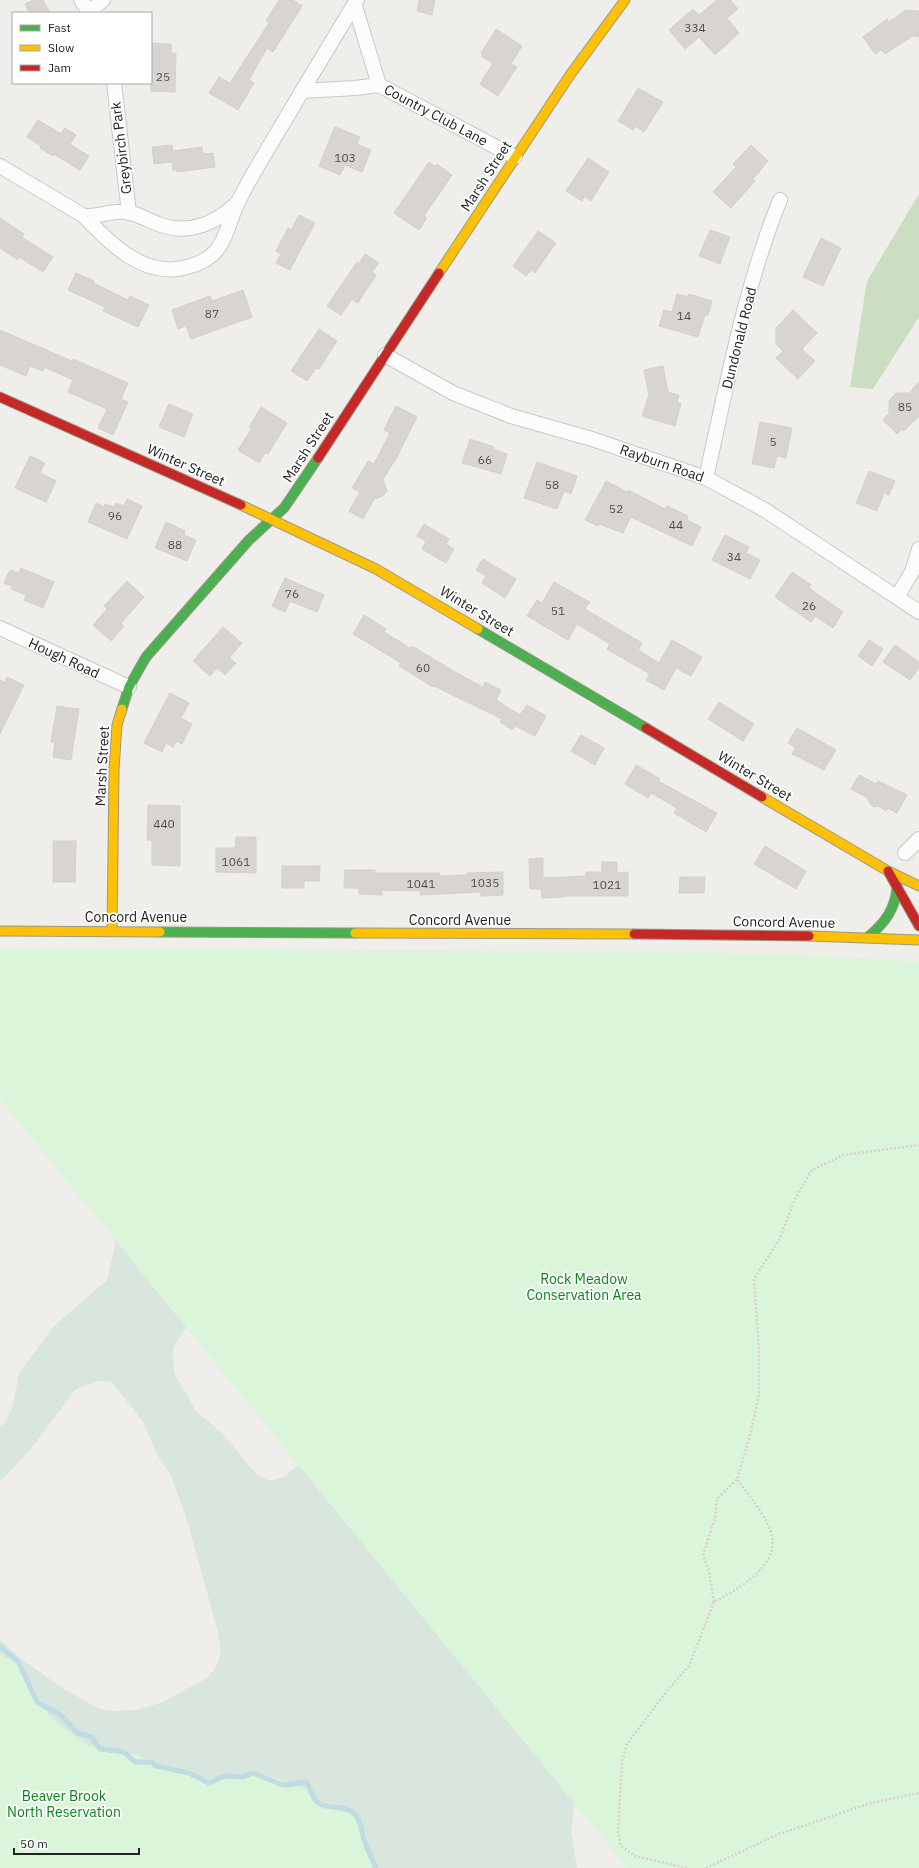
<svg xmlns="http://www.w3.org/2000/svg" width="919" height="1868" font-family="'IBM Plex Sans',sans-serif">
<rect width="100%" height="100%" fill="#f0eeeb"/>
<path fill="#cbdec1" d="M919,194V317L873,389L850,387L867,281Z"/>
<path fill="#d9e6de" d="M114,1221L189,1323L173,1348L174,1373L197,1412L223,1434L256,1474L270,1481L284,1477L298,1465L304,1451L577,1787L571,1831L577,1868H51L0,1857V1640L19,1657L62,1688L98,1708L109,1711L137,1710L163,1702L207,1678L216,1667L221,1653L217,1628L185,1514L170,1474L156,1453L145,1425L112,1382L99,1381L76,1389L31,1449L0,1482V1426L6,1422L13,1405L19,1374L52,1328L107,1280L115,1245Z"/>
<path fill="#daf5da" d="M0,948L686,952L821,956L919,962V1868H627L0,1099Z
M0,1654L12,1661L25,1672L30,1694L55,1721L89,1746L132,1754L146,1759L158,1767L181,1771L205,1780L257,1773L276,1778L312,1792L318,1801L338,1809L349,1810L360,1819L374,1868H0Z"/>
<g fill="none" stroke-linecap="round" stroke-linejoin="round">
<path stroke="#bfdbe3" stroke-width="5" d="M0,1647L18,1661L37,1702L61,1715L77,1733L92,1737L100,1749L124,1752L135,1762H151L156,1766L189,1773L209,1783L225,1776L243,1777L253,1773L280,1784L287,1785L306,1782C311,1787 311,1796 316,1801C325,1809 336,1806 346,1809C363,1814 360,1833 366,1845C369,1853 373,1860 376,1868"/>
</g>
<path fill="#d7d4d2" stroke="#d3d0cc" d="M33,0H43L50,13H30L25,4Z
M279,0H293L302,6L273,52L267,48L249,80L254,83L238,110L209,93L219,77L230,83L269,23L266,21Z
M419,0H435L432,15L417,11Z
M717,0H730L738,9L727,18L739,33L715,55L699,37L685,49L669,30L693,9L699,15Z
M906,10L919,11V37L913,36L885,54L881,50L875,54L863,37L887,19L889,22Z
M496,29L522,46L511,64L517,67L498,96L480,84L493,63L481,56L483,54L481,53Z
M151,43L171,44V53H176L175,92L151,91Z
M638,88L663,102L644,132L635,126L633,130L618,121Z
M38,120L61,134L65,128L76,135L70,144L89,156L80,170L54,154L53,156L40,148L41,146L27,137Z
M335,127L360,137L357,144L371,150L362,172L345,165L340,175L319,166Z
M172,145L173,151L202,147L203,154L213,153L215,167L177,172V170H173L172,162L154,164L152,147Z
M751,145L768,161L753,179L755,181L731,208L713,192L736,167L733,164Z
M588,158L609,172L591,201L584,196L582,201L566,191Z
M429,162L435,166L437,164L452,175L424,216L427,218L419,230L394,213Z
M299,215L315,223L290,270L276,263L281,254L276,251L288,228L291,230Z
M0,218L24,234L22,237L53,257L43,272L19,257L18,260L0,248Z
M710,230L730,237L720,264L699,256Z
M538,231L556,243L535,273L531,270L526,276L513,266Z
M821,238L841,248L823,286L803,277Z
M365,254L379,263L372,272L376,275L358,303L352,299L341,315L327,306L357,262L359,264Z
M76,273L94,281L93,283L128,300L130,296L149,305L138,327L103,311L105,307L68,290Z
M243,290L252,317L191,339L186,326L178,329L172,310L210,296L212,301Z
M677,294L688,297L689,294L712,301L708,315H705L698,337L659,326L664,310L672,312Z
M793,310L817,333L802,349L815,361L798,379L776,358L783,351L776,344V328Z
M319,329L337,341L319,369L316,368L307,381L291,371Z
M0,330L72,361L73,359L128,383L121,399L128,402L113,435L98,428L107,409L68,392L73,380L44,367L43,371L30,366L26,376L0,365Z
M663,366L668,392L679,395L677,402L681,404L675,426L642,416L649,395L644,370Z
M919,382V416L904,431L902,429L897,434L883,420L889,413V401L896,393H909Z
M169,404L193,414L184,437L159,427Z
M396,406L417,417L397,457L383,479L387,491L383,496L374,499L363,519L349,511L360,492L352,488L368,461L374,464L390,433L384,430Z
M261,407L287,423L268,454L265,453L259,463L238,450L252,428L249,427Z
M760,422L792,428L786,458L777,456L774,468L752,464Z
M470,439L494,447L493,449L507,454L501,474L462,463Z
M30,456L45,463L40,473L56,481L46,502L15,488Z
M537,462L577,476L571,494L564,491L557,509L524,498Z
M869,471L895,481L889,495L884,493L877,511L856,503Z
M606,481L627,492L628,490L665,509L667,506L688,516L687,520L701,527L692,546L631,517L623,533L599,524L598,526L585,520Z
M127,499L142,506L127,539L88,522L96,503L104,507L105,504L114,507L116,503L124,506Z
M166,522L185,531L184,535L196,540L187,561L155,548Z
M424,524L449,539L446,544L454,549L446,563L422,549L426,541L417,536Z
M725,535L749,547L746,553L760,560L750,579L712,560Z
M483,559L516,579L505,598L482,583L486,576L476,570Z
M21,568L54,582L43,608L24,600L26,595L11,589L12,586L4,583L10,570L18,573Z
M792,572L811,585L809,588L843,612L833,628L815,616L811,622L775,597Z
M285,578L324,595L317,612L290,601L285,612L272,606Z
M127,581L144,597L121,623L124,626L111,641L93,625L107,609L104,606Z
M554,582L590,602L585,609L642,643L638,650L659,663L672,640L702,657L691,676L676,668L664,690L646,680L650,674L607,649L610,644L577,624L568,640L527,616L537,600L542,603Z
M364,615L386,629L384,632L410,648L412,646L455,672L483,687L485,682L501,690L496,700L520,715L527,705L546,716L535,736L515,726L512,730L500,722L502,719L434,686L433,687L399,666L401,663L353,634Z
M223,627L242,643L229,658L236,663L225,675L217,668L210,676L193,661Z
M869,640L883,649L872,666L858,656Z
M895,645L919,662V668L910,680L883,662Z
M7,677L24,685L0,734V680L5,682Z
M170,693L189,703L181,718L192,724L182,744L177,741L173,747L166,743L162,752L144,743Z
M719,702L754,724L743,741L708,719Z
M57,706L79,709L71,760L53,757L55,742H51Z
M797,728L836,750L824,770L792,754L796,748L788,743Z
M581,735L604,748L595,765L571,751Z
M636,765L660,779L658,781L717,813L706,832L674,813L677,808L651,793L648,798L625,784Z
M859,775L876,784L878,781L907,795L897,813L888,808L886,811L878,806L874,807L870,804L868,798L851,789Z
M148,805L180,806V866L152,865V841L147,840Z
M236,837H256V873L216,872V848H235Z
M53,841H76L75,882H53Z
M765,846L806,871L796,889L754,864Z
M543,858V878L586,876V872H602V862H617V873L628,872V896H564V897L542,898L541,889H530L529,859Z
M282,866H320L319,881H304V888H282Z
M345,870H375V873H440V876L467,875V873L503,872V895L481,896V892L420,895V891L382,890V895L359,894V888H344Z
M680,877H705L704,893H679Z"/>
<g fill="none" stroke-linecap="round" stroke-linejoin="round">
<g stroke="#c9c8c7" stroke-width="16">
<path id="street" d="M81,0L90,13
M355,6L379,85
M89,12L103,0
M114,83L129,213
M302,91L357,0
M0,166L84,216C99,217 112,210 127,212C139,214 149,221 161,225C189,235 216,223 236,204
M84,216C110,244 145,279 187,267C197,265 209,259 216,251C227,238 230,218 238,202C257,164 281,128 302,91L355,88L379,85L515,157
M385,355L453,393L511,416L592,439L706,478L765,510L919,612
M706,478C727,385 744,289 780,200
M897,597L912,572L919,549
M0,628L129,687
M905,853L919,839"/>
</g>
<g stroke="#999a82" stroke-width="11">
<path id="fast" d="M478,629L646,728
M122,709L129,687L146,657L249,540L284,508L318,458
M160,932L355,933
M868,937C885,923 896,908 897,886"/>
</g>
<g stroke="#999a82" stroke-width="11">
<path id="slow" d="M439,273L570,75L625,0
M241,505L376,569L478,629
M762,797L888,871L919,886
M0,931L160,932
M112,931L114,770L117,725L122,709
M355,933L634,934
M809,936L919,940"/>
</g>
<g stroke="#999a82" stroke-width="11">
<path id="jam" d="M0,397L241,505
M318,458L439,273
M646,728L762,797
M888,871L919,926
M634,934L809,936"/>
</g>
<path stroke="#dccecd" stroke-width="2.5" stroke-dasharray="2 2" stroke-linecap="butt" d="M714,1602L709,1571L703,1555L716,1515V1503L718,1498L737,1479
M687,1868L635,1856L621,1846L618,1832L622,1761L627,1744L666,1692L689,1666L714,1602C736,1590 778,1568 772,1537C769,1519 748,1494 737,1479L749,1439L759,1395V1350L754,1279L779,1240L795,1199L812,1170L843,1155L919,1145
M706,1868L779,1834L871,1803L919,1793"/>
<use href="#street" stroke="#fdfcfc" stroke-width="14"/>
<use href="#fast" stroke="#4caf50" stroke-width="9"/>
<use href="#slow" stroke="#ffc107" stroke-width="9"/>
<use href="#jam" stroke="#c62828" stroke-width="9"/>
</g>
<g text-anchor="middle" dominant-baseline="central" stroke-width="3.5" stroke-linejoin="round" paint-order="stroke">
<g font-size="12" fill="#4f4e4e">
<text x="695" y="27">334</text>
<text x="163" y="76">25</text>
<text x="345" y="157">103</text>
<text x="212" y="313">87</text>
<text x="684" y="315">14</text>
<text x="905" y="406">85</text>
<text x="773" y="441">5</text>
<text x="485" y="459">66</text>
<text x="552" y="484">58</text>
<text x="616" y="508">52</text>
<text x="115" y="515">96</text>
<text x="676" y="524">44</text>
<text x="175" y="544">88</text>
<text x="734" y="556">34</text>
<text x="292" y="593">76</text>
<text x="809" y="605">26</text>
<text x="558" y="610">51</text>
<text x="423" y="667">60</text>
<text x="164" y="823">440</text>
<text x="236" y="861">1061</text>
<text x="485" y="882">1035</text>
<text x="421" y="883">1041</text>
<text x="607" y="884">1021</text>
</g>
<g font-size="14" fill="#222" stroke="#fff">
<text transform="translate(436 115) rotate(28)">Country Club Lane</text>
<text transform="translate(121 148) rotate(-97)">Greybirch Park</text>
<text transform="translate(486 176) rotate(-57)">Marsh Street</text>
<text transform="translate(739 338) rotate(-76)">Dundonald Road</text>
<text transform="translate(308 447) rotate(-57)">Marsh Street</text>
<text transform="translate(662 463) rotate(19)">Rayburn Road</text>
<text transform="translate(186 465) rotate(24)">Winter Street</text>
<text transform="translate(477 611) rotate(31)">Winter Street</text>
<text transform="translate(64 658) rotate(25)">Hough Road</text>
<text transform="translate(102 766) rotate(-87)">Marsh Street</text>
<text transform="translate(755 776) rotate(31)">Winter Street</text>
<text x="136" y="917">Concord Avenue</text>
<text x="460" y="920">Concord Avenue</text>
<text transform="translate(784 922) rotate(1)">Concord Avenue</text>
</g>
<g font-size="14" fill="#0c8416" stroke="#fff">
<text x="584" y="1279">Rock Meadow<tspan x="584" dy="16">Conservation Area</tspan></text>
<text x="64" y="1796">Beaver Brook<tspan x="64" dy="16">North Reservation</tspan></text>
</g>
</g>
<rect x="12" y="12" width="140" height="72" fill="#ffffff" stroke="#a7a7a7"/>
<rect x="20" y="25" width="20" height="6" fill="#4caf50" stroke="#a7a7a7"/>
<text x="48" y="32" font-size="12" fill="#222222">Fast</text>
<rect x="20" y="45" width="20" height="6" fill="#ffc107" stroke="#a7a7a7"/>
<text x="48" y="52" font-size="12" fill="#222222">Slow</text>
<rect x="20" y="65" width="20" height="6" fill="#c62828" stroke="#a7a7a7"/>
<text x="48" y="72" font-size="12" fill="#222222">Jam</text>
<path d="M14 1848v6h125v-6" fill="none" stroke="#222222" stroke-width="2"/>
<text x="20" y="1848" font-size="12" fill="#222222" stroke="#ffffff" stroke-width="3" paint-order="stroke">50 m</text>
</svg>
